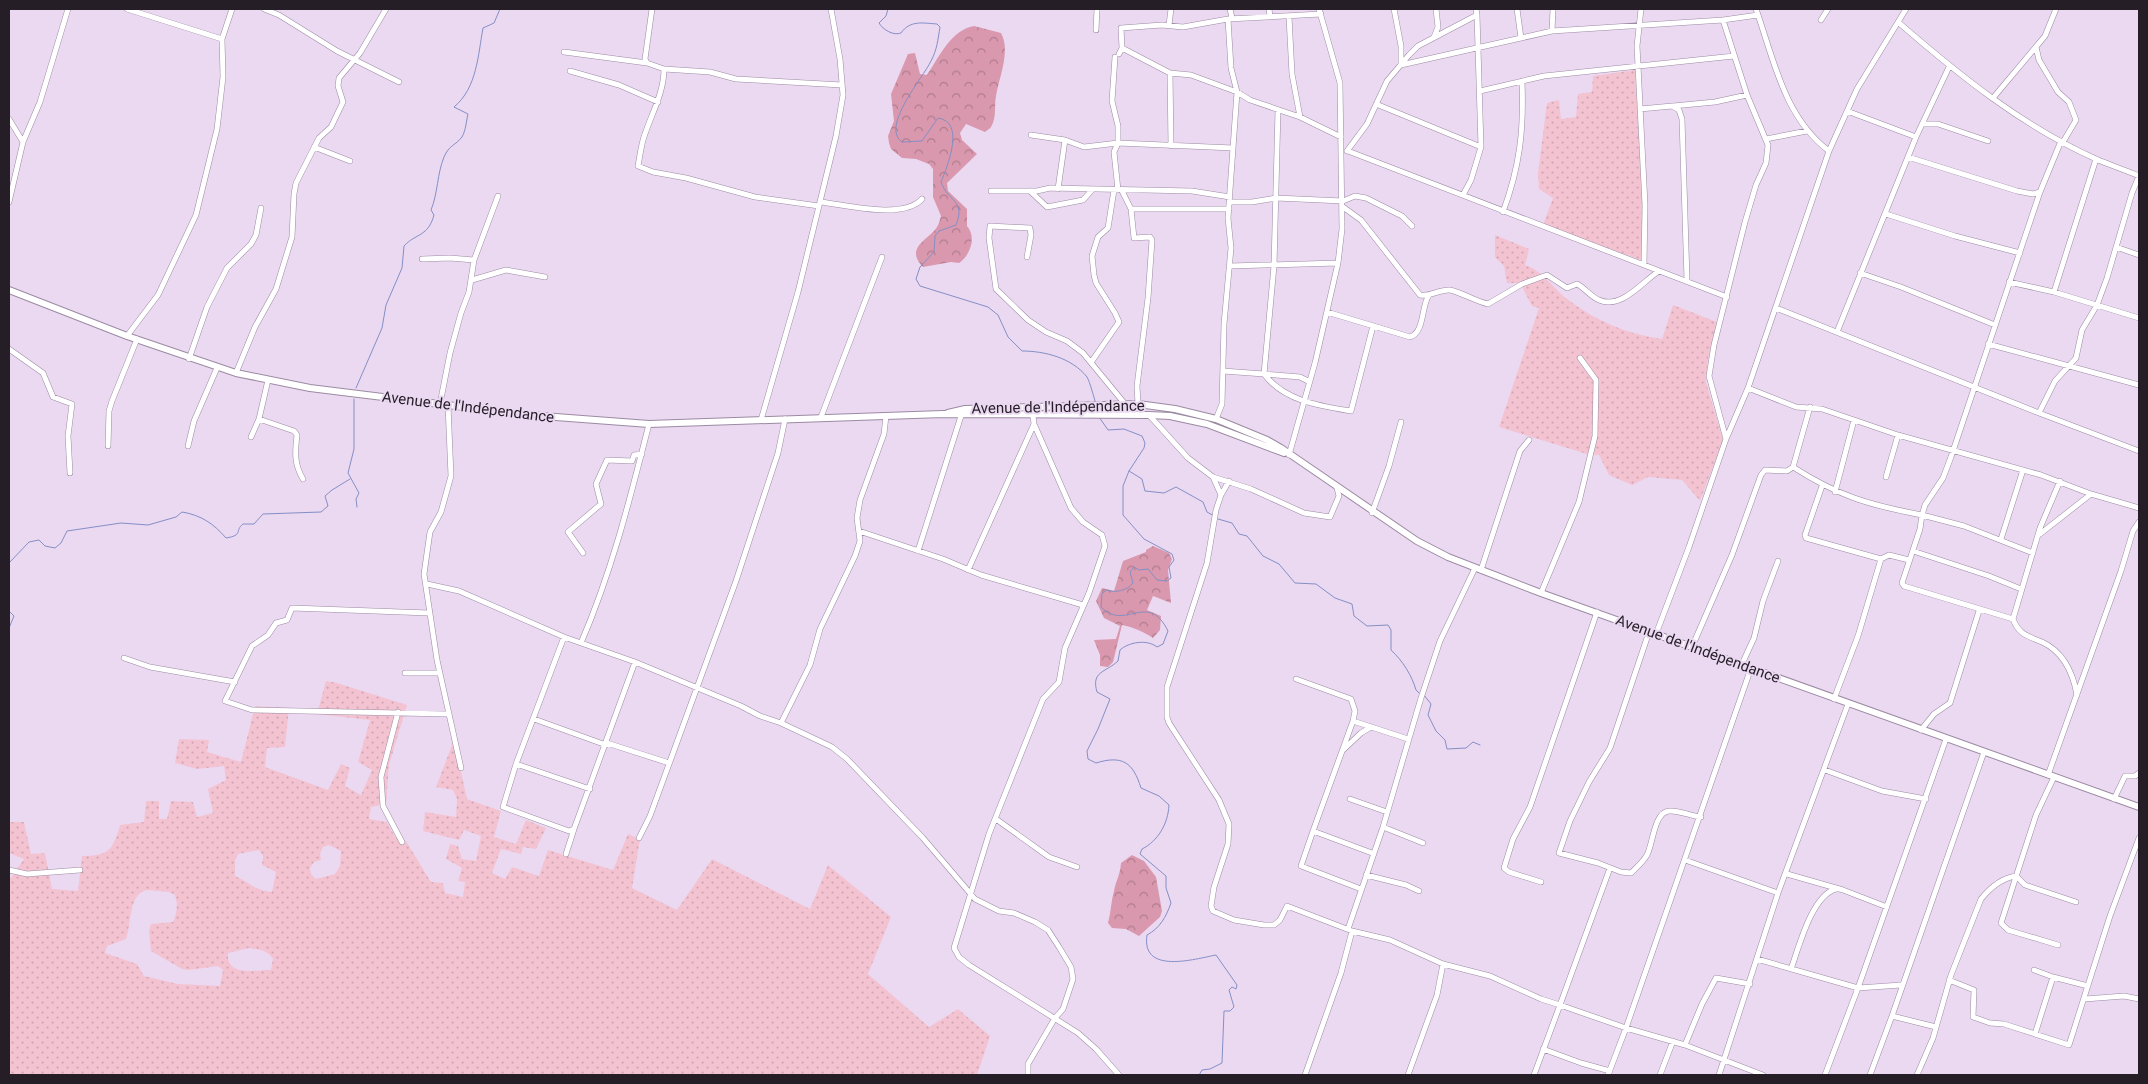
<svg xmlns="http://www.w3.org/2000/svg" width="2148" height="1084" font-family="Roboto,sans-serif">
<defs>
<pattern id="green-dots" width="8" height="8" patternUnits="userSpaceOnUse" patternTransform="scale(1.25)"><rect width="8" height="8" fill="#f4c3d2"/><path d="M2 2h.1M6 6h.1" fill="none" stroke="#d1a7b4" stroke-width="1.8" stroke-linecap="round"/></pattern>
<pattern id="forest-crowns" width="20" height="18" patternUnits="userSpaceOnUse" patternTransform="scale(1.25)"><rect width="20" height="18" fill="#d998ad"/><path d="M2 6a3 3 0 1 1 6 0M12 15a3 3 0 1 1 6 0" fill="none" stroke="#b07b8d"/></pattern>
</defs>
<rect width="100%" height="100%" fill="#ebd9f2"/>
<path fill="url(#green-dots)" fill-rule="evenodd" d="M1635,70L1643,210L1641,260L1543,225L1553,198L1539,189L1538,173L1547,103L1559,100L1561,119L1576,117L1578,94L1592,92L1593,76Z
M1495,235L1529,249L1525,265C1543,271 1552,287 1566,298C1595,321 1627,334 1662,339L1673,305L1717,322L1708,359L1706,382L1723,440L1700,501L1682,480L1648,477L1632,485L1609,475L1599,455L1587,454L1499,427L1539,308L1532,306L1520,283H1507L1504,266L1495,257Z
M326,681L337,683L407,705L389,765L386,804L371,807L369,819L387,822L395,837L406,841L431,882L443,883L445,893L463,897L465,882L458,881L462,868L446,859L450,844L458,846L462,859L476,861L481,836L464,830L459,840L423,831L425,812L456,817L457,799L453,790L436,787L454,740L467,799L501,811L494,837L516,844L526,820L546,828L536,849L523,847L521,854L501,849L492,873L505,879L512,867L539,876L548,850L613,870L628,834L640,839L632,888L677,910L712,859L810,909L828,865L891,917L868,974L929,1027L958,1009L990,1036L977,1075H9V877L11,878L24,859L9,853V822H24L31,854L45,853L52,889L78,891L82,856C109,856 113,850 120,825L144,822L146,801H159V819H167L171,801L193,802L197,817L213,813L208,789L226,780L224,766L197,769L175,763L179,739L209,740L207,752L241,762L255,706L289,708L285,747L267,748L265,767L328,790L341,764L350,768L345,786L361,795L372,770L358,762L370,720L317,714ZM329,845L341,851L340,866L335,874L316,879L311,874L310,868L314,862L321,860L320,854L323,847ZM259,850L263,856L262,865L276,872L272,892C253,890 251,883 235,876V861L238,854ZM147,890L169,892L175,895C178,904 177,913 173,922L151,924L149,931L151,951L182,969L189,970L218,966L223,970L220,986L178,984L144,976L137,964L105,953L107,946L126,939C132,923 128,894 147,890ZM249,948C260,950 267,950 273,959L271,970C255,970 226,977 228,953Z"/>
<path fill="url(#forest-crowns)" d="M974,26L1001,33C1011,51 999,77 996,96C994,106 997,117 991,127C990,129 987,130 985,132L966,124L960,133L962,140L977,154L947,183L948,191L967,209V226C977,237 970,256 959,263L951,262L923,267C904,247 929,240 937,227C939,224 940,219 941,216L933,197V169L929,164L916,159L902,158L891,149L889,143L888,136L894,121L891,94L908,54L915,53L920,74L927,75C939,57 951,30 974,26Z
M1153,546L1169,553L1172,559L1168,570L1171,603L1153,596L1147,610L1161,616L1160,630L1153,638C1144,632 1133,627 1122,625L1113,662L1108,667L1100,666V655L1094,640L1116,639L1120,626L1104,618L1096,601L1102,588L1114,591L1123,561L1146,552V550Z
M1132,855L1144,861L1156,877L1162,911L1160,917L1139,936L1126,929L1112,928L1108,923C1111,912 1111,901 1114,891C1116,880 1120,876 1121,863Z"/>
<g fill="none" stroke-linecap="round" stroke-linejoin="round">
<path stroke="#848fc5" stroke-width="1" d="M888,9L886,16L879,23C883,30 894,36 901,33C910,20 923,23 937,24L940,27C938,39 937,50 931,61C923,78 880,127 902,142L922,141L938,118C966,122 947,167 941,182C948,202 966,200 956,225L939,231L935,236L934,252L920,267L916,279L920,286L988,307L998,315L1008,337L1022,351C1045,351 1072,358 1087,377C1090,382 1094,398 1096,404
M356,388L382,328L386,305L402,268L404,246C416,233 428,237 434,215L431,210C438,193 437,174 444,157C449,145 456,145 462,137C466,130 466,122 468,114L454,107C477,88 478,55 483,28L494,23L500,9
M354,399V449L348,473L359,493L356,499L357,507
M1099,417L1108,430L1124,429L1142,436L1145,443L1144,448L1129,471L1123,486V515L1144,539L1172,554L1174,560L1169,567L1171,578L1167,581L1157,580L1148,569L1139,570L1134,567L1130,572L1133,583C1127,591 1115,593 1106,590L1102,594L1101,607C1125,632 1148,590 1168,631L1163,644L1157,647C1147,639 1129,642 1120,650L1118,661C1105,673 1091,671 1097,692L1110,699L1098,729L1087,751L1088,759L1096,763C1122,755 1133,762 1141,788L1159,796L1169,805C1168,824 1158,841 1142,849L1140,854L1166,876V888L1171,903C1166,917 1160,928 1147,935C1141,975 1195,959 1216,955L1237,985L1236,989L1232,987L1229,990L1234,1007L1230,1011H1224L1222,1063L1210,1069L1202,1070L1199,1075
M1129,471L1142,479L1145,491L1164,493L1176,487L1203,502L1207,512L1214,516
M1218,519L1232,523L1239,534L1247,536L1263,556L1279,564L1295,583L1316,584L1335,598L1352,604L1354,616L1367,626L1388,625L1391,630V650C1403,661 1412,676 1416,690L1419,693
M9,563L29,542L39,540L45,546L55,548L61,543L67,531L121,523L148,525L176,517L182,512C201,515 214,524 226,538C244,535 234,531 243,524H254L263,514L321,512L328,506L325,496L332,490L350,479
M9,611L14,616L9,628
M1424,695L1431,704L1428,715L1436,731L1445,740L1447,749L1466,748L1473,742L1480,745"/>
<g stroke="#9b8ba2" stroke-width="6">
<path id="minor" d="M127,9L222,39
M264,9L279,15L337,51L399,82
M652,9L645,59L647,63L664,69C664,92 652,113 645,134C641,144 640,156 638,166L653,172L686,178L755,197L819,206
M1230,9L1232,18
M1269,9L1270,16
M1394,9L1401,46V65
M1517,9L1521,38
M1641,9L1637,46L1645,205L1644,265
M1756,9C1774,60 1784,117 1829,151
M1289,17L1292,74L1300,117
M1723,20L1747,95L1768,145L1766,163L1756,185L1745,222L1714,345L1709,376L1726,439
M1821,20L1828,9
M1898,22C1959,75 2022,126 2096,159C2110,165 2125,170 2139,176
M1169,25L1171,9
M1096,30L1097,9
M1552,31L1553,9
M1434,37L1438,27L1436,9
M2036,47L2039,60L2058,92L2069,102L2076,120L2063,142
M1122,48L1170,73L1191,75L1237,92L1250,100L1300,117L1341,137
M564,52L647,63
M1119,54L1122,48L1121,28L1162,25L1183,27L1228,19L1321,14
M1115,57L1112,101L1118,126V143L1114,152L1118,190
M1401,65L1552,31L1723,20L1758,15
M664,69L710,72L736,79L842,85
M570,71L619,85L658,102
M1170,73L1171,146
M1480,91L1544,76L1734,56
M1993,98L2045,36L2056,9
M1376,104L1481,147L1477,15
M1673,106L1715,102L1747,95
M1640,109L1672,106L1679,110L1682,119L1687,280
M1278,110L1274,266L1264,374L1300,377L1310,382
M1847,111L1916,137
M9,119L23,142
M1922,124H1938L1988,141
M1031,135L1065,140L1084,147L1118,143L1233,148
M1766,139L1807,131
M314,147L350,161
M1347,151L1367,124L1387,81L1409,55L1418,46L1477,15L1476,9
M1348,151L1727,297
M1908,157L2017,191L2033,194L2040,192
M1058,189L1065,140
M991,191H1037L1050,188L1192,191L1230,197
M1030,191L1047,207L1083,200L1092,190
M1122,191L1131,209L1134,238L1150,237L1152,240L1148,298L1137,386L1138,404
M1463,195L1471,180L1481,147
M9,202L23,142L40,102L68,9
M821,202C846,205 903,220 922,199
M1231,202H1252L1276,198L1343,201L1355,196L1366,198L1402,216L1412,226
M1343,207L1361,220L1420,295C1430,297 1440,289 1450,290C1463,293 1475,301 1488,304L1522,284L1547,275L1567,288L1577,284C1585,288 1591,297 1599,300C1621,310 1642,282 1659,271
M1131,209H1229
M1503,212C1520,166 1524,130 1522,81
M1886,214L1955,236L2020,253
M2116,247L2139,255
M1027,257L1031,235L1030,228L990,226L989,238L996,289L1028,320L1046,332L1067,341L1083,353L1125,404
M422,259L450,258L474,260
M1230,266L1338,263
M1860,273L1901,287L1995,325
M472,280L506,270L545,277
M2009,282L2054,292L2139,318
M2054,292L2096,159
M1776,308L2039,413L2139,451
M1327,312L1410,337C1425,332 1421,306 1429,295
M1837,332L1916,137L1949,67
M127,336L158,295L196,215L217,129L223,77L222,39L232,9
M1988,344L2139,385
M9,349L43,373L53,397L72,404L68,436L70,473
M189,359L207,307L227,268L251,244L256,235L261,208
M1092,361L1119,322L1115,313L1096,283L1094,275L1092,256L1098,237L1108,228L1114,190
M1223,371L1264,374C1284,401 1320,406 1351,411L1373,326
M236,373L255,327L276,289L292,237L294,194L296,183L319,138L331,127L343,102L338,86L339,78L360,53L386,9
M1748,388L1796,407L1822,409L1898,435L2041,475L2091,494
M440,404L450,353L461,313L469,292L474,260L498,196
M448,405L451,476L441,512L430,532L424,574L437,660L461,768
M2039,413L2055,381L2076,358L2082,330L2097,305L2107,278L2132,193L2139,176
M1149,415L1188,458L1213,477L1251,489L1304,513L1330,517L1339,496L1337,488
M821,417L882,257
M259,419L294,431L297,435C295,452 294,464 303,479
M1216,419L1222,404L1224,324L1231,248L1228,218L1237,92L1231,68L1228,19
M761,420L798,292L836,136L843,95L840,59L831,9
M1034,424L1071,508L1083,522L1102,535L1105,546L1089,593L1065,648L1059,682L1043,699L989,834L954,948L959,957L969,965L1078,1033L1096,1049L1119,1075
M251,437L259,419L268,380
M108,446L109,411L112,401L137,339
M188,446L194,421L217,368
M1289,455L1315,363L1338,263L1342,229L1340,83L1319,9
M1793,467C1838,496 1869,505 1922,515L1920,529L1902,583L1904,586L2013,619
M1213,477L1221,495
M1886,477L1898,435
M1229,481L1221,495L1216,510L1207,563L1167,687V717L1169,723L1219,800L1229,824L1228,844L1214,887L1211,906L1213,911L1234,920L1264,925H1274L1280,920L1287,906L1352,931L1390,940L1443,964L1490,976L1541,999L1560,1005L1610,868
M2060,481L2040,528L2013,619C2019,635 2028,636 2042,642C2064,652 2073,673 2077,695
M1822,486L1805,535L1806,538L1881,559
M1835,492L1854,420
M1372,513L1389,466L1401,422
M859,531L943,559L981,575L1083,605
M2040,534L2091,494L2139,508
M2001,539L2023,470
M918,551L961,416
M1913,551L1989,576L2021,589
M583,553L568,532L601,504L596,484L607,460L632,461L634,455L642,454
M2033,553L1964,526L1922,515L1925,505L1943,478L1951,457L2040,192L2061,141
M968,570L1034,424L1033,416
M1481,570L1520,451L1529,440
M427,584L459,591L564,637L635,662L741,706L760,716L781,723L832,747L847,759L923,838L975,899L999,911L1014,913L1035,922L1048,930L1059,947L1071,967L1073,979L1063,1009L1055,1018L1028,1064V1075
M1541,593L1579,502L1595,436L1596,380L1580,358
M429,613L292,608L287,620L276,623L268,635L252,646L225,701L252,710L448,714
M1649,632L1610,748L1589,782L1570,821L1559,853L1598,863L1621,872L1631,873C1637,867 1643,862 1647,855C1653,844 1654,812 1669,811C1679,810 1690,816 1701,817
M1656,634L1689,547L1726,439L1748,388L1829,151L1857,89L1906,9
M564,637L516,764L590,789
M581,643C612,571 630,499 649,424
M1692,647L1732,555L1761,475L1765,470L1787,471L1793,467L1810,407
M124,658L150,667L235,682
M1742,664L1754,638L1763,601L1778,561
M405,673H440
M1296,679L1351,699L1355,711L1353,721L1408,739
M1834,699L1858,636L1881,559L1889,555L1909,560
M398,712L381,777L383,806L402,842
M534,719L606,745
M781,723L810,665L820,629L855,556L860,541L857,518L860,500L884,434L886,416
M1921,730L1934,714L1950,703L1979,611
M607,743L669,763
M1343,750L1361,733L1371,727
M516,764L503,807L569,831L574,829L635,662
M1825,770L1882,791L1926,799
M2048,775L2121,571L2133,531L2139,522
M2054,777L2036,815L2001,923L2008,930L2058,945
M1350,799L1387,812
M2114,799L2125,776H2135L2139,773
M996,819L1049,857L1077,867
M1383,827L1423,843
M1313,831L1353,721
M639,838L650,816L736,581L778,453L785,419
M566,854L574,829
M1685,860L1778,893
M9,870L27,874L80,870
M1787,874L1843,890L1887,907
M1366,875L1406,885L1419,891
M1541,882L1509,872L1504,868L1513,839L1530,807L1597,612
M1361,889L1301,866L1313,831L1372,853
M1348,929L1383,827L1421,698L1440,641L1475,568
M1757,959L1858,988L1901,985
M1791,969C1799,947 1812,895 1836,889
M2034,970L2053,977L2088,986
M1949,980L1974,990L1973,1017L1990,1023L2004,1024L2069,1045L2110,916L2139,838
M2085,999L2124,996L2139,999
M1892,1016L1984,752
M2035,1034L2053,977
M1685,1045L1702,1004L1716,978L1750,984
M1543,1049L1581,1063L1610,1071
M1305,1075L1341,973L1352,931
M1408,1075L1437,995L1443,964
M1534,1075L1560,1005L1626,1028L1751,668
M1608,1075L1626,1028L1685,1045L1763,1075
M1660,1075L1673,1041
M1719,1075L1778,893L1848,704
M1825,1075L1858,988L1946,739
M1870,1075L1892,1016L1936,1027
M1917,1075L1933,1038L1951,975L1981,899C1990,888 2001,878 2016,876L2025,885L2076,902"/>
</g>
<g stroke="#9b8ba2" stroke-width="8">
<path id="major" d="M9,290L127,336L236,373L310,388L529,415L649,424L943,414L1149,415L1170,416L1207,424L1284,453
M948,413L965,409L1138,404L1175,409L1216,419L1267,440L1281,448L1417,541L1448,557L1541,593L2139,807"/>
</g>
<use href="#minor" stroke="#fff" stroke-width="5"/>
<use href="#major" stroke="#fff" stroke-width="6"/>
</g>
<g text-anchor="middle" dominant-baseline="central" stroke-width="4" stroke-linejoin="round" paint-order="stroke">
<g font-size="15" fill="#251e27" stroke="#ebd9f2">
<text transform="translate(468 407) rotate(7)">Avenue de l'Indépendance</text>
<text transform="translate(1058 407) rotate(-1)">Avenue de l'Indépendance</text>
<text transform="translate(1698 649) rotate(20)">Avenue de l'Indépendance</text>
</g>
</g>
<rect width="2148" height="1084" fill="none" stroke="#251e27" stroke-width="20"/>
</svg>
